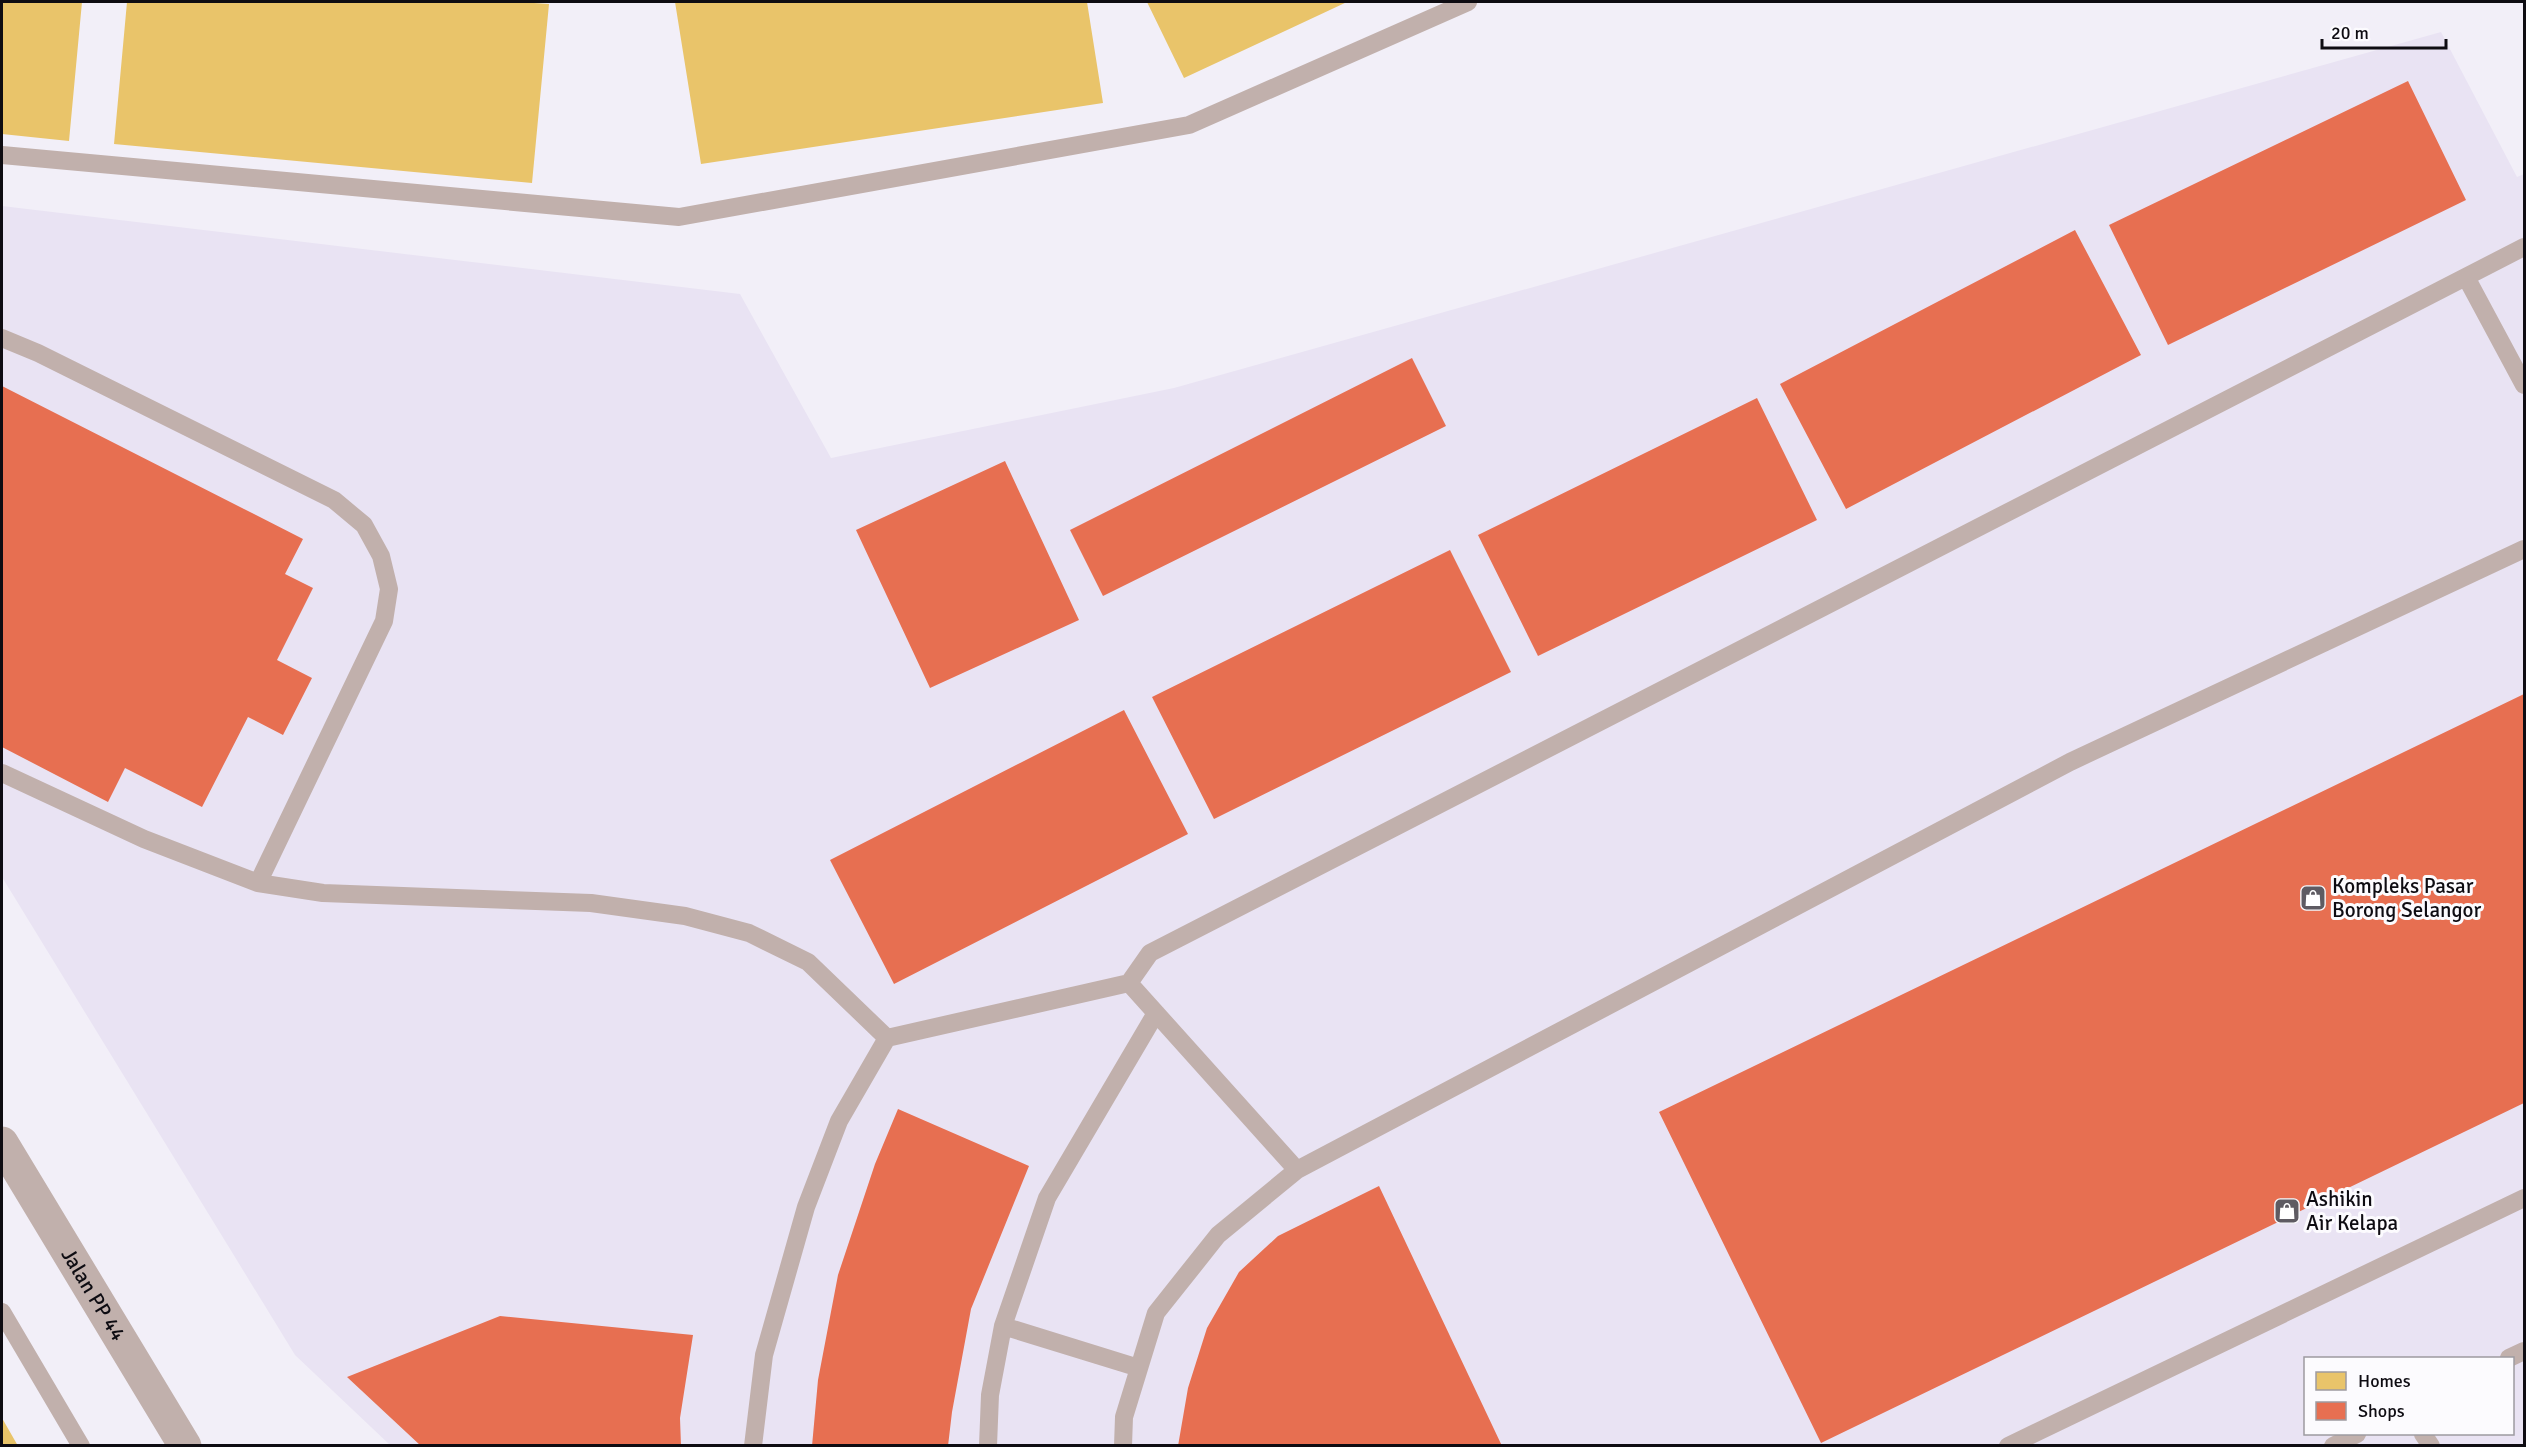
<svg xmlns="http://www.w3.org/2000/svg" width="2526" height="1447" font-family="Signika,sans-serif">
<rect width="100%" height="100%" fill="#f2eff8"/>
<path fill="#e9e3f3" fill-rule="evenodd" d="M2441,32L2517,177L2524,174V1445H390L295,1355L2,877V206L740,294L831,458L1174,388ZM2306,1358H2512V1434H2306Z"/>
<path fill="#e9c46a" d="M2,2H82L69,141L2,134Z
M127,2H519L549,4L532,183L114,144Z
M675,2H1087L1103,103L701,164Z
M1147,2H1347L1184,78Z
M2,1418L18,1446H2Z"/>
<path fill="#e76f51" d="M2408,81L2466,200L2168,345L2109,225Z
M2075,230L2141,355L1846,509L1780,384Z
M1412,358L1446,426L1103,596L1070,530Z
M2,386L303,539L285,574L313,588L277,660L312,678L283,735L248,717L202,807L125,768L108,802L2,747Z
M1757,398L1817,520L1538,656L1478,535Z
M1005,461L1079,620L930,688L856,530Z
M1450,550L1511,672L1214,819L1152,697Z
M2524,694V1103L1821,1443L1659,1112Z
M1124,710L1188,834L894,984L830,860Z
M898,1109L1029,1166L971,1309L952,1412L948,1446H812L818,1380L838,1275L875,1164Z
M1379,1186L1502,1446H1178L1188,1388L1207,1328L1239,1272L1278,1236Z
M500,1316L693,1335L680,1418L681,1446H421L347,1377Z"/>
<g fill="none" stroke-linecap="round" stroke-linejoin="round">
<path stroke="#c1b0ac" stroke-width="18" d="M2,155L679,217L1189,125L1468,2
M2466,277L2524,385
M2,338L38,353L334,500L364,525L381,556L389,589L384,621L258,883
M2,773L144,839L258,883L323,893L591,903L685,916L749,933L808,962L887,1038
M1297,1170L1129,983L1150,953L2524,247
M2,1312L81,1446
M1003,1326L1139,1368
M2509,1358L2524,1351
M2423,1434L2431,1446
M753,1446L764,1355L806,1207L839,1121L887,1038L1129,983
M988,1446L990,1395L1003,1326L1047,1198L1156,1013
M1123,1446L1124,1417L1156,1313L1218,1235L1297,1170L2070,762L2524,549
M2008,1446L2524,1198
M2333,1446L2357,1434"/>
<path stroke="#c1b0ac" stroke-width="33" id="s1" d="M2,1143L185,1446"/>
</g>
<defs>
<g id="shop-square" transform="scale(1.35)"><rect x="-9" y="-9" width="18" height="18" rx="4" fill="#5e5b62" stroke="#fcfbfe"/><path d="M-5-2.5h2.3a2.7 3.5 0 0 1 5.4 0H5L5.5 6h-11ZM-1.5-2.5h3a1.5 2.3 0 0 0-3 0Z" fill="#fff"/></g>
</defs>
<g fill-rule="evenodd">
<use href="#shop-square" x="2313" y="898"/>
<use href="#shop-square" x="2287" y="1211"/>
</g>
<g text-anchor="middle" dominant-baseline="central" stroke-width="6" stroke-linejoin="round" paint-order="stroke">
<g font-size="21" fill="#0e0c12" stroke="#fcfbfe" text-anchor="start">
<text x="2332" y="886">Kompleks Pasar<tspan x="2332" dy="24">Borong Selangor</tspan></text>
<text x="2306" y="1199">Ashikin<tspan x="2306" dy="24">Air Kelapa</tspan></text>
</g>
<g font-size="21" fill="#0e0c12" stroke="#fcfbfe">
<text stroke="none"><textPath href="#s1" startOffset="177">Jalan PP 44</textPath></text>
</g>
</g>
<rect width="2526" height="1447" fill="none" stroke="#0e0c12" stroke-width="6"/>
<rect x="2304" y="1357" width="210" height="78" fill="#fcfbfe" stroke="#9d9ba0" stroke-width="1.5"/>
<rect x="2316" y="1372" width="30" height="18" fill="#e9c46a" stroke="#9d9ba0" stroke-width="1.5"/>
<text x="2358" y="1387" font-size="18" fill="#0e0c12">Homes</text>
<rect x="2316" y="1402" width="30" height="18" fill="#e76f51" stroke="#9d9ba0" stroke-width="1.5"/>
<text x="2358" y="1417" font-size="18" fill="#0e0c12">Shops</text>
<path d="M2322 39v9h124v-9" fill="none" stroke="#0e0c12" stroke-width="3"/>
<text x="2331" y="39" font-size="18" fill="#0e0c12" stroke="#fcfbfe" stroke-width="4.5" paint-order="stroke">20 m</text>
</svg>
